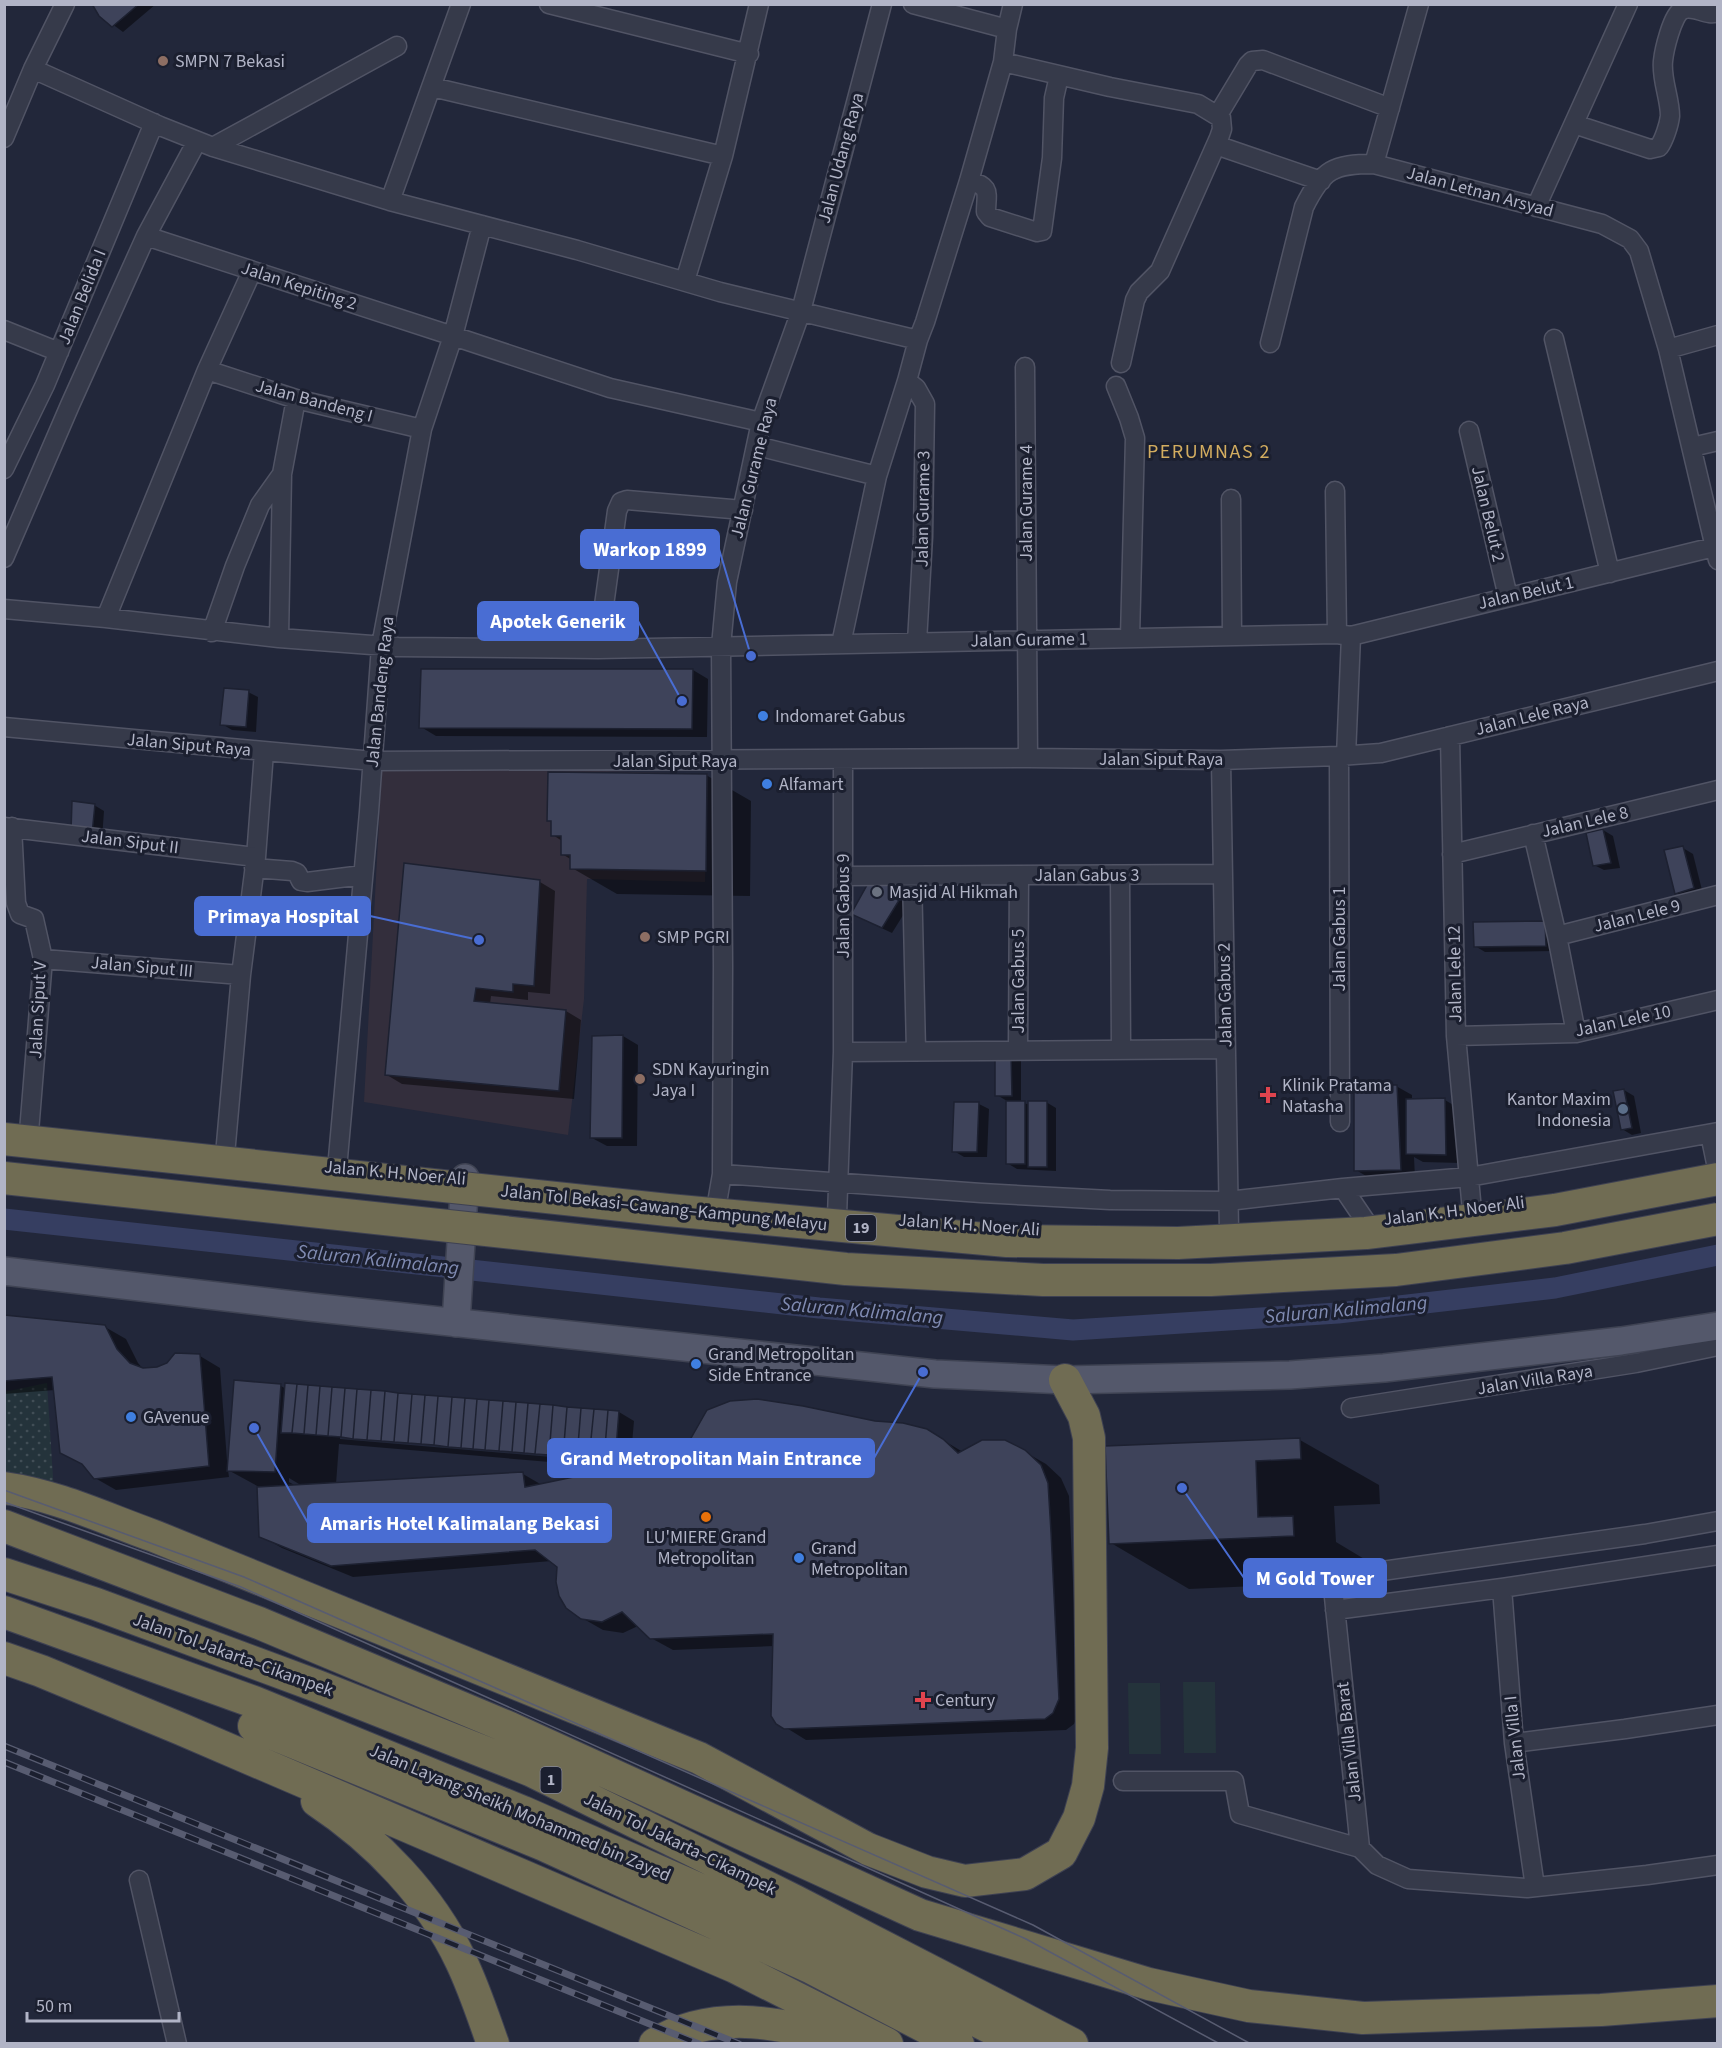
<svg xmlns="http://www.w3.org/2000/svg" width="1722" height="2048" font-family="'Source Sans 3',sans-serif">
<defs>
<pattern id="grass-dots" width="8" height="8" patternUnits="userSpaceOnUse" patternTransform="scale(1.5)"><rect width="8" height="8" fill="#24333b"/><path d="M2 2h.1M6 6h.1" fill="none" stroke="#414e56" stroke-width="1.8" stroke-linecap="round"/></pattern>
</defs>
<rect width="100%" height="100%" fill="#22273a"/>
<path fill="#332e3c" d="M382,765L708,774L705,882L587,879L584,999L568,1135L364,1102Z"/>
<path fill="url(#grass-dots)" d="M47,1383L54,1493L5,1479L4,1392Z"/>
<path fill="#24333b" d="M1183,1682H1215L1216,1753H1184Z
M1128,1683H1160L1161,1754H1129Z"/>
<path fill="#0007" fill-rule="evenodd" d="M94,4H156L123,32L100,15Z
M693,670L708,679L707,737L436,736L421,727Z
M248,692L258,697L256,732L232,730L222,724Z
M706,775L751,801L750,896L617,894L572,868V860L562,854V841L553,835V822L549,820Z
M94,805L104,811L102,839L72,830Z
M1603,830L1613,836L1620,868L1604,870L1594,865Z
M1683,848L1693,854L1703,894L1686,899L1676,893Z
M871,879L915,896L892,933L862,919Z
M540,882L555,891L550,994L528,992V1000L491,996L490,1004L566,1011L581,1020L574,1099L402,1084L387,1075Z
M1545,923L1555,951L1485,952L1475,946Z
M623,1036L638,1045L637,1146H607L592,1138Z
M1011,1056L1021,1061V1102L1030,1105L1046,1102L1056,1108V1171L1017,1169L1007,1163V1101L997,1095Z
M1396,1086L1412,1095V1100H1445L1460,1109L1461,1163L1423,1162L1414,1157L1415,1178L1371,1179L1356,1170Z
M1624,1090L1634,1096L1641,1133L1632,1135L1622,1129Z
M979,1104L989,1109L987,1157H964L954,1151Z
M4,1316L105,1327L126,1339L138,1363L144,1370L157,1369L200,1356L220,1368L227,1460H229L281,1386L286,1389L619,1412L634,1421L630,1467L655,1470L686,1465L875,1422L926,1430L963,1452H1025L1046,1464L1061,1478L1069,1496L1079,1712L1074,1724L1066,1730L806,1740L785,1727L774,1646L673,1650L651,1638L638,1626L623,1633L603,1630L582,1618L559,1567L552,1561L353,1577L282,1548L261,1536L259,1487L228,1470L229,1477L116,1490L95,1478L55,1390L4,1394ZM340,1436L623,1460L622,1463L340,1439ZM339,1444L621,1468L542,1485L523,1474L336,1484ZM289,1478L304,1487L303,1490L289,1482Z
M1300,1440L1379,1485L1380,1504L1334,1506L1336,1542L1371,1563L1372,1581L1189,1589L1111,1543L1107,1448Z"/>
<g fill="none" stroke-linecap="round" stroke-linejoin="round">
<path stroke="#363e61" stroke-width="21" d="M4,1219L819,1308L1073,1330L1338,1313L1555,1288L1718,1255"/>
</g>
<path fill="#3e435a" stroke="#1d2131" stroke-width="1.5" d="M92,4H139L112,27L99,16Z
M421,669H693L692,729L419,728Z
M224,688L249,690L246,727L220,725Z
M548,772L707,774L706,871L570,869V855H561V836H551V821H547Z
M72,801L95,804L92,834L71,831Z
M1603,829L1611,863L1593,866L1586,833Z
M1683,846L1694,888L1675,894L1664,850Z
M404,863L540,880L534,986L513,984V992L476,988L474,1001L566,1010L559,1091L385,1075Z
M871,878L906,889L882,928L851,914Z
M1545,921L1546,946L1474,947L1473,922Z
M623,1035L622,1138H590L592,1036Z
M995,1054H1011L1012,1096H995Z
M1354,1085H1397L1401,1170L1354,1171Z
M1624,1089L1632,1128L1621,1130L1613,1091Z
M1445,1098L1446,1155L1406,1154V1099Z
M1006,1101H1025V1164H1006Z
M1028,1101H1047V1167H1028Z
M954,1102H979L977,1152H952Z
M4,1315L105,1325L117,1349L130,1363L143,1368L157,1367L167,1363L175,1353L200,1354L209,1466L94,1479L82,1464L60,1453L52,1377L4,1381Z
M234,1380L281,1384L275,1472L227,1471Z
M285,1383L297,1384L292,1433H281Z
M297,1384L308,1385L304,1434L292,1433Z
M308,1385L320,1386L316,1435L304,1434Z
M320,1386L332,1387L328,1436L316,1435Z
M332,1387L345,1388L341,1437L328,1436Z
M345,1388L357,1389L353,1439L341,1437Z
M357,1389L371,1390L367,1440L353,1439Z
M371,1390L385,1391L381,1441L367,1440Z
M385,1391L398,1393L394,1442L381,1441Z
M398,1393L412,1394L408,1443L394,1442Z
M412,1394L425,1395L421,1444L408,1443Z
M425,1395L438,1396L434,1445L421,1444Z
M438,1396L452,1397L448,1447L434,1445Z
M452,1397L465,1398L461,1448L448,1447Z
M465,1398L477,1399L473,1449L461,1448Z
M477,1399L489,1400L485,1450L473,1449Z
M757,1399L803,1406L875,1421L903,1423L927,1429L943,1439L958,1453L982,1440H1005L1025,1450L1041,1465L1048,1483L1051,1532L1059,1699L1053,1713L1045,1719L784,1729L776,1724L771,1716L773,1634L650,1639L622,1612L602,1622L581,1619L566,1608L559,1596L556,1582L557,1567L535,1550L331,1566L259,1537L257,1487L523,1472L525,1487L641,1463L655,1468L685,1464L686,1447L707,1410L730,1401Z
M489,1400L503,1401L499,1451L485,1450Z
M503,1401L516,1402L512,1452L499,1451Z
M516,1402L528,1403L524,1453L512,1452Z
M528,1403L540,1404L535,1454L524,1453Z
M540,1404L553,1405L549,1455L535,1454Z
M553,1405L567,1407L563,1456L549,1455Z
M567,1407L581,1408L577,1458L563,1456Z
M581,1408L594,1409L589,1459L577,1458Z
M594,1409L608,1410L604,1460L589,1459Z
M608,1410L619,1411L615,1461L604,1460Z
M1300,1438L1301,1459L1256,1461L1258,1517L1293,1516L1294,1536L1109,1544L1105,1446Z"/>
<g fill="none" stroke-linecap="round" stroke-linejoin="round">
<g stroke="#515465" stroke-width="21">
<path id="minor" d="M549,4L749,54
M913,4L1007,29
M1003,62L1110,87L1198,104L1221,118L1222,129L1219,138L1160,271L1139,292L1135,300L1121,363
M33,69L160,126L213,147L390,201L577,250L720,292L918,340
M432,87L723,156
M1218,115L1248,65L1252,61L1263,60L1390,108
M1574,124L1650,149L1659,147C1664,140 1669,125 1670,116C1670,98 1661,79 1663,61C1664,51 1672,15 1682,10C1693,4 1707,17 1718,12
M4,138L33,69L65,4
M1216,145L1321,181
M213,147L397,46
M1374,164L1419,4
M969,181C992,186 986,194 986,212L990,217L1037,232L1042,231L1052,158L1054,98L1059,76
M390,201L461,4
M1536,207L1628,4
M146,236L453,336L610,388L761,422
M685,281L723,156L759,4
M4,330L59,352
M1554,339L1610,573
M1270,343L1304,207C1323,169 1333,164 1374,164L1602,224L1630,239L1639,251L1668,349L1718,560
M1668,349L1718,335
M1025,367L1028,758
M207,370L296,399L422,429
M907,381L916,388L925,404L923,537L917,642
M1116,386L1129,418L1135,438L1130,638
M1469,431L1508,597
M757,446L877,476
M1692,447L1718,441
M4,469L45,385L154,123
M1335,491L1337,634
M1231,499L1232,636
M4,558L70,405L146,236L197,141
M4,609L106,618L279,638L398,647L598,649L1337,634L1351,636L1718,546
M106,618L207,370L252,271
M212,632L235,566L260,505L282,474
M279,638L282,474L296,399
M841,644L877,476L907,381L918,340L925,322L969,181L1003,62L1007,29L1013,4
M598,649L617,511L621,502L627,500L743,510
M4,727L373,761L1028,758L1221,760L1339,756L1381,753L1718,671
M1450,736L1456,1036L1472,1211
M1339,756L1340,1122
M1346,756L1351,636
M1221,760L1229,1230
M4,827L256,857
M12,827L16,903L20,914L34,919L43,959L29,1132
M1533,834L1557,936L1576,1033
M1452,854L1718,790
M254,868L292,871L297,873L301,881L307,882L363,875
M1120,875L1121,1050
M843,876L1223,874
M912,876L916,1051
M1557,936L1718,895
M43,959L241,975
M1456,1036L1576,1033L1718,1000
M1018,1050L1019,875
M843,1052L1226,1049
M1710,1134L1717,1168
M225,1155L241,975L256,857L264,752
M337,1169L369,812L381,646L422,429L453,336L482,225
M722,1174L981,1193L1110,1200L1228,1201L1343,1188L1469,1177L1718,1132
M1343,1188L1366,1222
M717,1203L722,1174L723,966L721,646L727,582L761,422L801,311L882,4
M837,1216L843,1052V760
M1351,1408L1636,1363L1718,1346
M1718,1521L1645,1534L1332,1578L1360,1848L1377,1865L1408,1879L1527,1888L1647,1875L1718,1865
M1502,1588L1514,1743L1535,1887
M1335,1610L1502,1588L1718,1555
M1514,1743L1625,1729L1718,1715
M1123,1781H1234L1240,1814L1360,1848
M139,1880L177,2044"/>
</g>
<g stroke="#3f4353" stroke-width="30">
<path id="primary" d="M4,1271L310,1307L935,1374L1065,1380L1290,1375L1384,1368L1621,1341L1718,1326
M456,1323L465,1178"/>
</g>
<g stroke="#3e4152" stroke-width="34">
<path id="motorway" d="M4,1488C56,1495 106,1519 154,1536L699,1758L868,1849L927,1872L965,1881L1025,1874L1061,1853L1079,1818L1088,1786L1092,1748L1089,1438L1084,1416L1065,1380
M4,1526L259,1623L510,1728L920,1915L1149,1984L1249,2006L1363,2018L1601,2010L1718,2001
M4,1574L96,1604L317,1686L530,1770L795,1901L1072,2044
M4,1612L254,1702L523,1812L826,1945L1023,2044
M4,1658L41,1671L181,1729L735,1967L887,2044
M254,1726L544,1845L812,1968L958,2044
M317,1801C376,1840 431,1897 461,1961C474,1988 483,2016 493,2044
M655,2044C716,2007 787,2023 851,2044"/>
</g>
<use href="#minor" stroke="#363a4a" stroke-width="18"/>
<use href="#primary" stroke="#54586b" stroke-width="27"/>
<use href="#motorway" stroke="#706c53" stroke-width="32"/>
<path stroke="#585c71" stroke-width="1.5" d="M4,1490L244,1577L1033,1925L1251,2044
M4,1502L241,1587L1026,1939L1220,2044"/>
<g stroke="#585c71" stroke-width="7">
<path id="rail" d="M4,1746L739,2044
M4,1762L699,2044"/>
</g>
<use href="#rail" stroke="#1b1f2f" stroke-width="4.5" stroke-dasharray="14" stroke-linecap="butt"/>
<g stroke="#3e4152" stroke-width="34" stroke-linecap="butt">
<path id="motorway-bridge" d="M4,1139L668,1210L1007,1241L1178,1243L1366,1233L1555,1210L1718,1179
M4,1178L846,1269L1043,1280H1211L1396,1270L1565,1248L1718,1219"/>
</g>
<use href="#motorway-bridge" stroke="#706c53" stroke-width="32"/>
</g>
<g fill="#8d6e63" stroke="#1b1f2f" stroke-width="2">
<circle cx="163" cy="61" r="6"/>
<circle cx="645" cy="937" r="6"/>
<circle cx="640" cy="1079" r="6"/>
</g>
<g fill="#3f7fe0" stroke="#1b1f2f" stroke-width="2">
<circle cx="763" cy="716" r="6"/>
<circle cx="767" cy="784" r="6"/>
<circle cx="696" cy="1364" r="6"/>
<circle cx="131" cy="1417" r="6"/>
<circle cx="799" cy="1558" r="6"/>
</g>
<circle fill="#6b7280" stroke="#1b1f2f" stroke-width="2" cx="877" cy="892" r="6"/>
<g fill="#e0444e" stroke="#1b1f2f" stroke-width="2">
<path d="M1265 1086h6v6h6v6h-6v6h-6v-6h-6v-6h6z"/>
<path d="M920 1691h6v6h6v6h-6v6h-6v-6h-6v-6h6z"/>
</g>
<circle fill="#5c6f8a" stroke="#1b1f2f" stroke-width="2" cx="1623" cy="1109" r="6"/>
<circle fill="#e8710a" stroke="#1b1f2f" stroke-width="2" cx="706" cy="1517" r="6"/>
<g text-anchor="middle" dominant-baseline="central" stroke-width="6" stroke-linejoin="round" paint-order="stroke">
<g fill="#1b1f2f" stroke="#848799" stroke-width="1.5">
<rect x="846" y="1215" width="30" height="26" rx="4.5"/>
<rect x="540.5" y="1767" width="21" height="26" rx="4.5"/>
</g>
<g font-size="16" font-weight="bold" fill="#b1b4c6">
<text x="861" y="1228">19</text>
<text x="551" y="1780">1</text>
</g>
<g font-size="18" fill="#b1b4c6" stroke="#1b1f2f" text-anchor="start">
<text x="175" y="61">SMPN 7 Bekasi</text>
<text x="775" y="716">Indomaret Gabus</text>
<text x="779" y="784">Alfamart</text>
<text x="889" y="892">Masjid Al Hikmah</text>
<text x="657" y="937">SMP PGRI</text>
<text x="652" y="1069">SDN Kayuringin<tspan x="652" dy="21">Jaya I</tspan></text>
<text x="1282" y="1085">Klinik Pratama<tspan x="1282" dy="21">Natasha</tspan></text>
<text x="1611" y="1099" text-anchor="end">Kantor Maxim<tspan x="1611" dy="21">Indonesia</tspan></text>
<text x="708" y="1354">Grand Metropolitan<tspan x="708" dy="21">Side Entrance</tspan></text>
<text x="143" y="1417">GAvenue</text>
<text x="706" y="1537" text-anchor="middle">LU'MIERE Grand<tspan x="706" dy="21">Metropolitan</tspan></text>
<text x="811" y="1548">Grand<tspan x="811" dy="21">Metropolitan</tspan></text>
<text x="935" y="1700">Century</text>
</g>
<g font-size="18" fill="#b1b4c6" stroke="#1b1f2f">
<text transform="translate(841 158) rotate(-75)">Jalan Udang Raya</text>
<text transform="translate(1480 192) rotate(15)">Jalan Letnan Arsyad</text>
<text transform="translate(299 286) rotate(18)">Jalan Kepiting 2</text>
<text transform="translate(82 297) rotate(-68)">Jalan Belida I</text>
<text transform="translate(314 401) rotate(15)">Jalan Bandeng I</text>
<text transform="translate(754 468) rotate(-76)">Jalan Gurame Raya</text>
<text transform="translate(1026 503) rotate(-90)">Jalan Gurame 4</text>
<text transform="translate(923 509) rotate(-89)">Jalan Gurame 3</text>
<text transform="translate(1488 514) rotate(77)">Jalan Belut 2</text>
<text transform="translate(1526 593) rotate(-13)">Jalan Belut 1</text>
<text transform="translate(1029 640) rotate(-1)">Jalan Gurame 1</text>
<text transform="translate(380 692) rotate(-84)">Jalan Bandeng Raya</text>
<text transform="translate(1532 716) rotate(-14)">Jalan Lele Raya</text>
<text transform="translate(189 745) rotate(5)">Jalan Siput Raya</text>
<text x="1161" y="759">Jalan Siput Raya</text>
<text x="675" y="761">Jalan Siput Raya</text>
<text transform="translate(1585 822) rotate(-13)">Jalan Lele 8</text>
<text transform="translate(130 842) rotate(7)">Jalan Siput II</text>
<text x="1087" y="875">Jalan Gabus 3</text>
<text transform="translate(843 906) rotate(-90)">Jalan Gabus 9</text>
<text transform="translate(1637 916) rotate(-14)">Jalan Lele 9</text>
<text transform="translate(1339 939) rotate(-90)">Jalan Gabus 1</text>
<text transform="translate(142 967) rotate(5)">Jalan Siput III</text>
<text transform="translate(1455 974) rotate(-91)">Jalan Lele 12</text>
<text transform="translate(1018 981) rotate(-90)">Jalan Gabus 5</text>
<text transform="translate(1225 995) rotate(-91)">Jalan Gabus 2</text>
<text transform="translate(38 1010) rotate(-87)">Jalan Siput V</text>
<text transform="translate(1623 1021) rotate(-12)">Jalan Lele 10</text>
<text transform="translate(395 1173) rotate(5)">Jalan K. H. Noer Ali</text>
<text transform="translate(664 1208) rotate(6)">Jalan Tol Bekasi–Cawang–Kampung Melayu</text>
<text transform="translate(1454 1211) rotate(-7)">Jalan K. H. Noer Ali</text>
<text transform="translate(969 1225) rotate(4)">Jalan K. H. Noer Ali</text>
<text transform="translate(1535 1380) rotate(-9)">Jalan Villa Raya</text>
<text transform="translate(233 1655) rotate(20)">Jalan Tol Jakarta–Cikampek</text>
<text transform="translate(1515 1738) rotate(-96)">Jalan Villa I</text>
<text transform="translate(1349 1742) rotate(-96)">Jalan Villa Barat</text>
<text transform="translate(520 1813) rotate(23)">Jalan Layang Sheikh Mohammed bin Zayed</text>
<text transform="translate(680 1844) rotate(26)">Jalan Tol Jakarta–Cikampek</text>
</g>
<g font-size="20" letter-spacing="1.5" fill="#d3ad60" stroke="#1b1f2f">
<text x="1209" y="452">PERUMNAS 2</text>
</g>
<g font-size="20" font-style="italic" fill="#808bb2" stroke="#1b1f2f">
<text transform="translate(378 1260) rotate(6)">Saluran Kalimalang</text>
<text transform="translate(1346 1310) rotate(-5)">Saluran Kalimalang</text>
<text transform="translate(862 1311) rotate(5)">Saluran Kalimalang</text>
</g>
</g>
<path fill="none" stroke="#496dd3" stroke-width="2" d="M751 656L719 549M682 701L638 621M479 940L370 916M923 1372L874 1458M254 1428L308 1523M1182 1488L1244 1578"/>
<g fill="#496dd3" stroke="#1b1f2f" stroke-width="2">
<circle cx="751" cy="656" r="6"/>
<circle cx="682" cy="701" r="6"/>
<circle cx="479" cy="940" r="6"/>
<circle cx="923" cy="1372" r="6"/>
<circle cx="254" cy="1428" r="6"/>
<circle cx="1182" cy="1488" r="6"/>
</g>
<g fill="#496dd3" stroke="#496dd3" stroke-width="2">
<rect x="581" y="530" width="138" height="38" rx="6"/>
<rect x="478" y="602" width="160" height="38" rx="6"/>
<rect x="195" y="897" width="175" height="38" rx="6"/>
<rect x="548" y="1439" width="326" height="38" rx="6"/>
<rect x="308" y="1504" width="303" height="38" rx="6"/>
<rect x="1244" y="1559" width="142" height="38" rx="6"/>
</g>
<g font-size="20" text-anchor="middle" font-weight="bold" fill="#fff">
<text x="650" y="556">Warkop 1899</text>
<text x="558" y="628">Apotek Generik</text>
<text x="283" y="923">Primaya Hospital</text>
<text x="711" y="1465">Grand Metropolitan Main Entrance</text>
<text x="460" y="1530">Amaris Hotel Kalimalang Bekasi</text>
<text x="1315" y="1585">M Gold Tower</text>
</g>
<rect width="1722" height="2048" fill="none" stroke="#b1b4c6" stroke-width="12"/>
<path d="M27 2012v9h152v-9" fill="none" stroke="#b1b4c6" stroke-width="3"/>
<text x="36" y="2012" font-size="18" fill="#b1b4c6" stroke="#1b1f2f" stroke-width="4.5" paint-order="stroke">50 m</text>
</svg>
